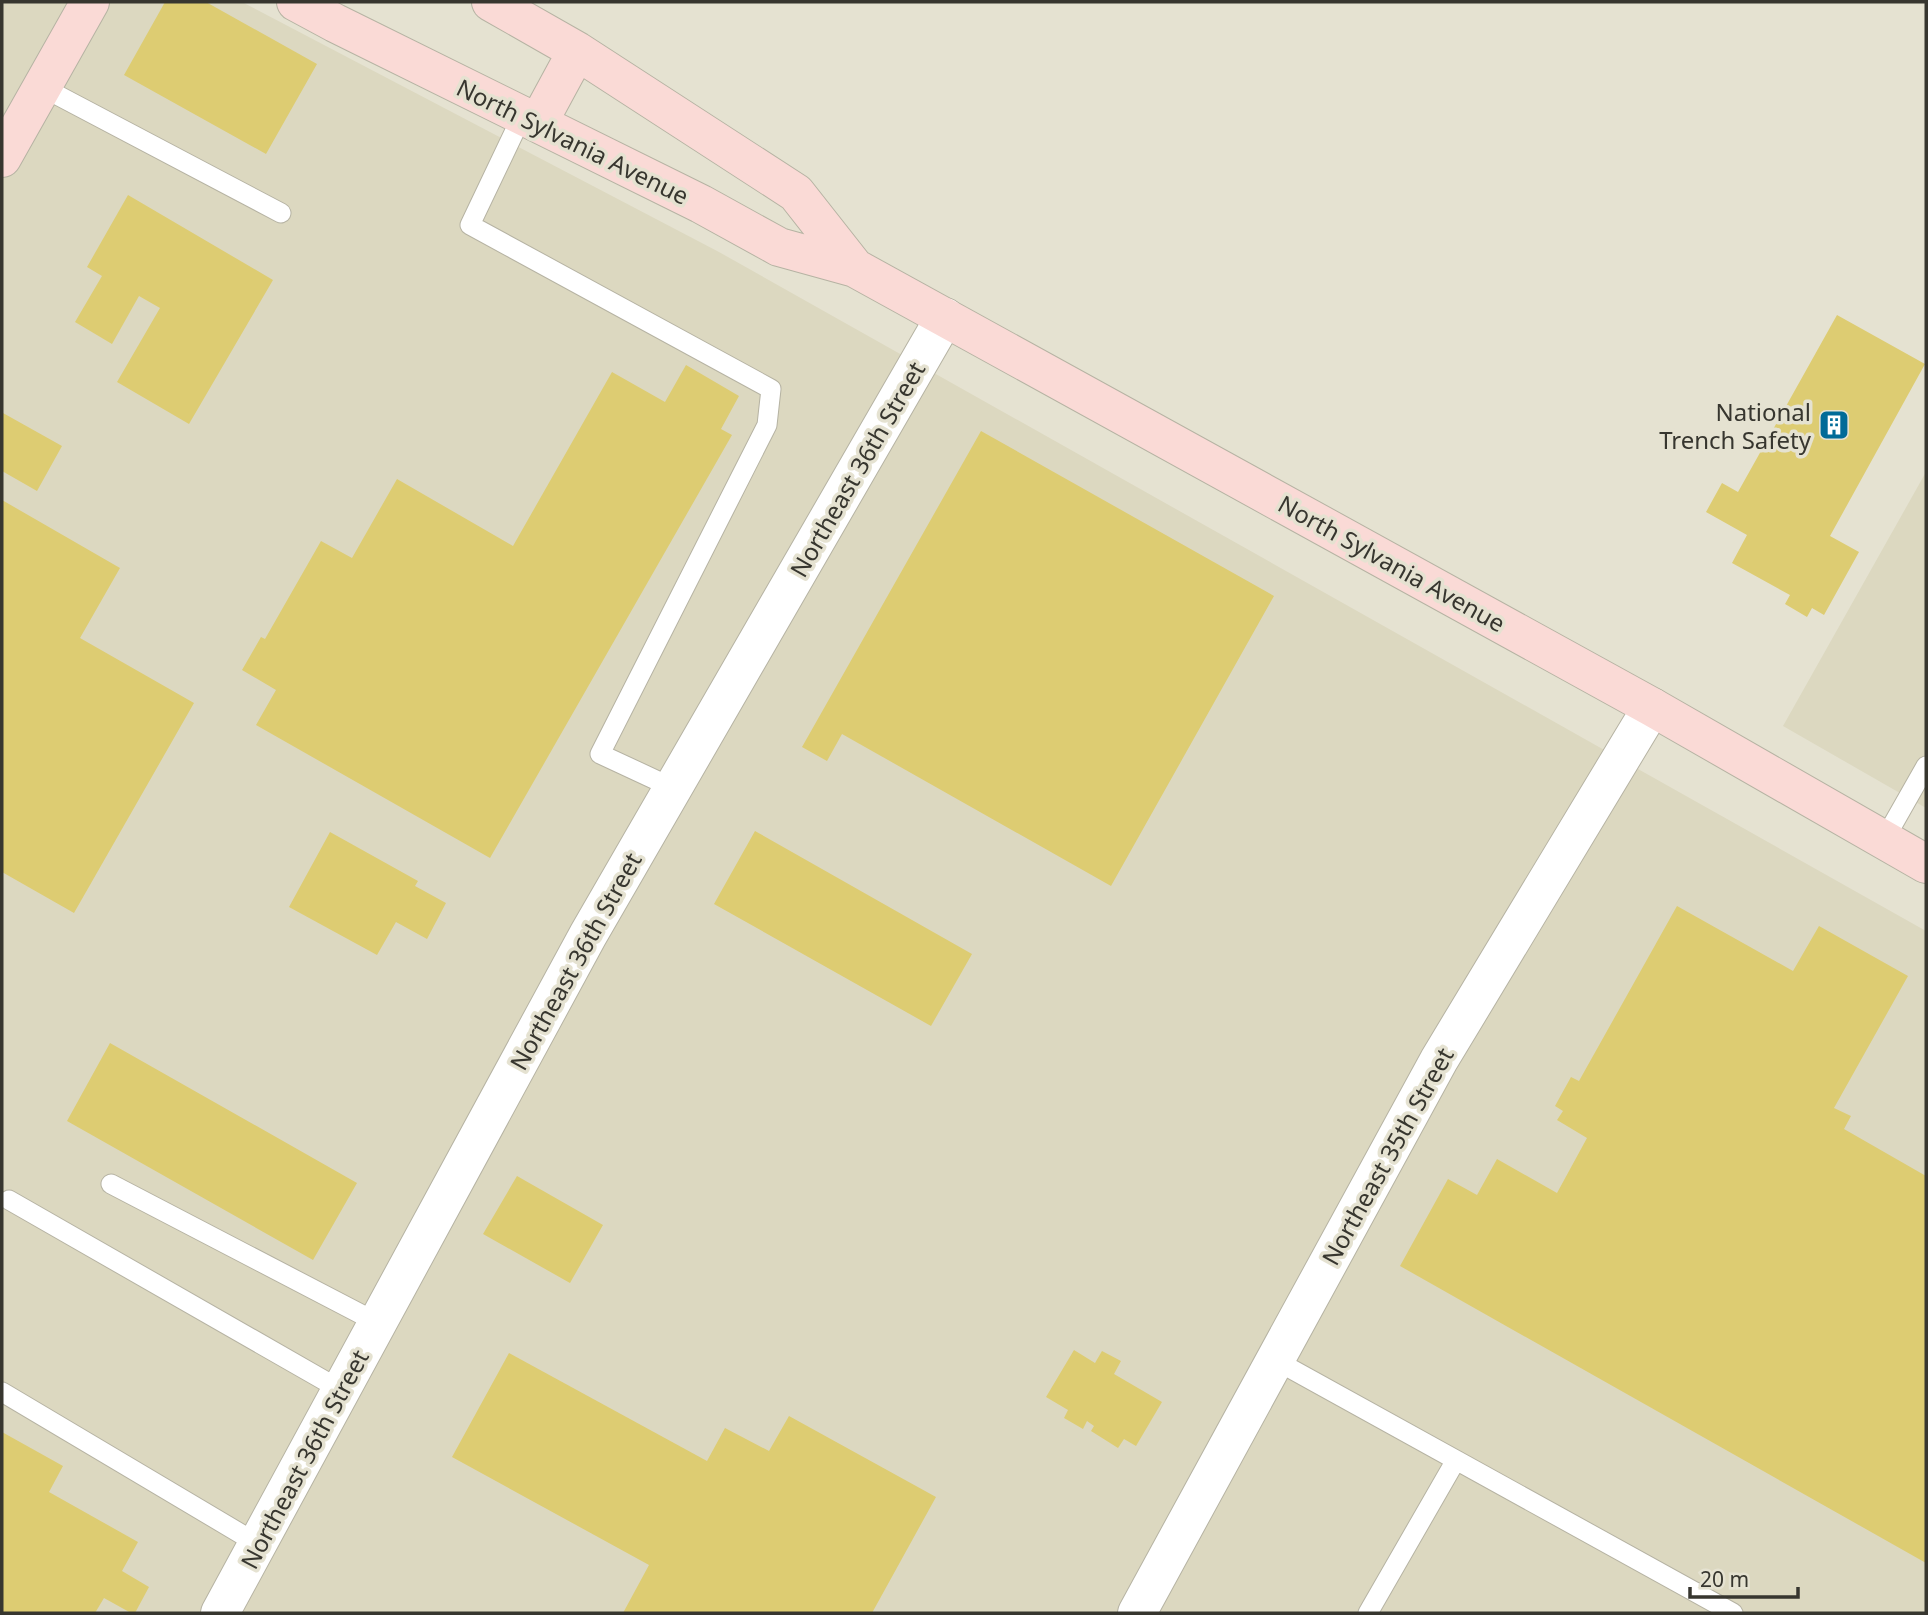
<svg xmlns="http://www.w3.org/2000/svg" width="1928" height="1615" font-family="'Noto Sans',sans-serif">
<rect width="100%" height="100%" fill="#e5e2d1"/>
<path fill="#dcd8c0" d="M2,2H242L719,252L1926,931V1613H2Z
M1926,472V808L1783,726Z"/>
<path fill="#ddcc72" d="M165,2H206L317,64L266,154L124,75Z
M128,195L273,280L189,424L117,382L160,308L139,296L112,344L75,322L102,276L87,267Z
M1837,315L1925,364L1830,536L1859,552L1824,615L1812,608L1807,617L1785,604L1790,595L1732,563L1747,535L1706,512L1722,483L1738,492Z
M686,365L739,396L721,429L732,435L490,858L256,725L276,690L242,670L261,637L265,639L321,541L352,558L397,479L513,546L612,372L665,402Z
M3,413L62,446L37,491L2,471V416Z
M981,431L1274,596L1111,886L842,734L827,761L802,747Z
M2,500L120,568L80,638L194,703L74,913L2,872Z
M755,831L972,954L931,1026L714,904Z
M330,832L418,881L415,886L446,903L427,939L396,922L377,955L289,907Z
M1677,906L1793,971L1819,926L1908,976L1834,1108L1851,1116L1844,1129L1926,1176V1563L1400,1266L1448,1179L1477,1195L1497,1159L1557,1193L1587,1138L1557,1120L1563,1111L1555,1106L1571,1077L1579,1081Z
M110,1043L357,1183L313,1260L67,1121Z
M517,1176L603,1225L570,1283L483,1234Z
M1074,1350L1095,1363L1102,1351L1121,1361L1114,1374L1162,1402L1136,1446L1124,1439L1118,1448L1091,1431L1094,1426L1087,1421L1083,1429L1064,1418L1068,1410L1046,1397Z
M509,1353L707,1461L725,1428L769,1451L789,1416L936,1497L872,1613H623L649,1565L452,1457Z
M2,1432L63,1466L49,1492L138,1542L122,1571L149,1587L135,1613H131L104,1598L95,1613H2Z"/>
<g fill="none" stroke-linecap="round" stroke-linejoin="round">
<g stroke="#b6b3a3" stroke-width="21">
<path id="lane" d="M42,87L281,213
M522,116L470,225L771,389L767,425L600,754L673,788
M1884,840L1926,766
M111,1184L378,1323
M9,1200L341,1390
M1275,1360L1733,1613
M2,1392L258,1544
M1368,1613L1456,1460"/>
</g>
<g stroke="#b6b3a3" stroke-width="40">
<path id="street" d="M220,1613L588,935L945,317
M1137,1613L1439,1060L1652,707"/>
</g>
<g stroke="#b6b3a3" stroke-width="40">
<path id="secondary" d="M296,2L335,23L701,204L779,247L855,268L1652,707L1926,864
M491,2L577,51L796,193L855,268
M538,123L577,51
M2,158L90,2"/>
</g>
<use href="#lane" stroke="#fff" stroke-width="19"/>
<use href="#street" stroke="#fff" stroke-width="38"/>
<use href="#secondary" stroke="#fadad6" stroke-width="38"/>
</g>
<defs>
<g id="building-square" transform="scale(1.575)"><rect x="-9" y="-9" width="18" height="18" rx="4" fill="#016b98" stroke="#e5e2d1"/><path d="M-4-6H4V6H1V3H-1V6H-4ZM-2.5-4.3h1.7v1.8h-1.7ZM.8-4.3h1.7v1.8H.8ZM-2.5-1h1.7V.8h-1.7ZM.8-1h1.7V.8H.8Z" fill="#fff"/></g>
</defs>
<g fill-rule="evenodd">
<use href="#building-square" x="1834" y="425"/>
</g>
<g text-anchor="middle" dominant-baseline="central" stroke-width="7" stroke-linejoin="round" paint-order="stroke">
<g font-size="24" fill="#37362f" stroke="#e5e2d1">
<text transform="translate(573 141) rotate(26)">North Sylvania Avenue</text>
<text transform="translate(857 469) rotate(-60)">Northeast 36th Street</text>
<text transform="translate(1392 563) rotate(29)">North Sylvania Avenue</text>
<text transform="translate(575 961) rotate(-61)">Northeast 36th Street</text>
<text transform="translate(1387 1156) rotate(-61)">Northeast 35th Street</text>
<text transform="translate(304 1459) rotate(-62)">Northeast 36th Street</text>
</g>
<g font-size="24" fill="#37362f" stroke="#e5e2d1" text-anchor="end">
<text x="1811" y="411">National<tspan x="1811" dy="28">Trench Safety</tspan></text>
</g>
</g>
<rect width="1928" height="1615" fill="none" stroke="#37362f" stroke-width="7"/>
<path d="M1690 1587v10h108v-10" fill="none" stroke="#37362f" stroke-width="3.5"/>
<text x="1700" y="1587" font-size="21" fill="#37362f" stroke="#e5e2d1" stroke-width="5" paint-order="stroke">20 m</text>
</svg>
